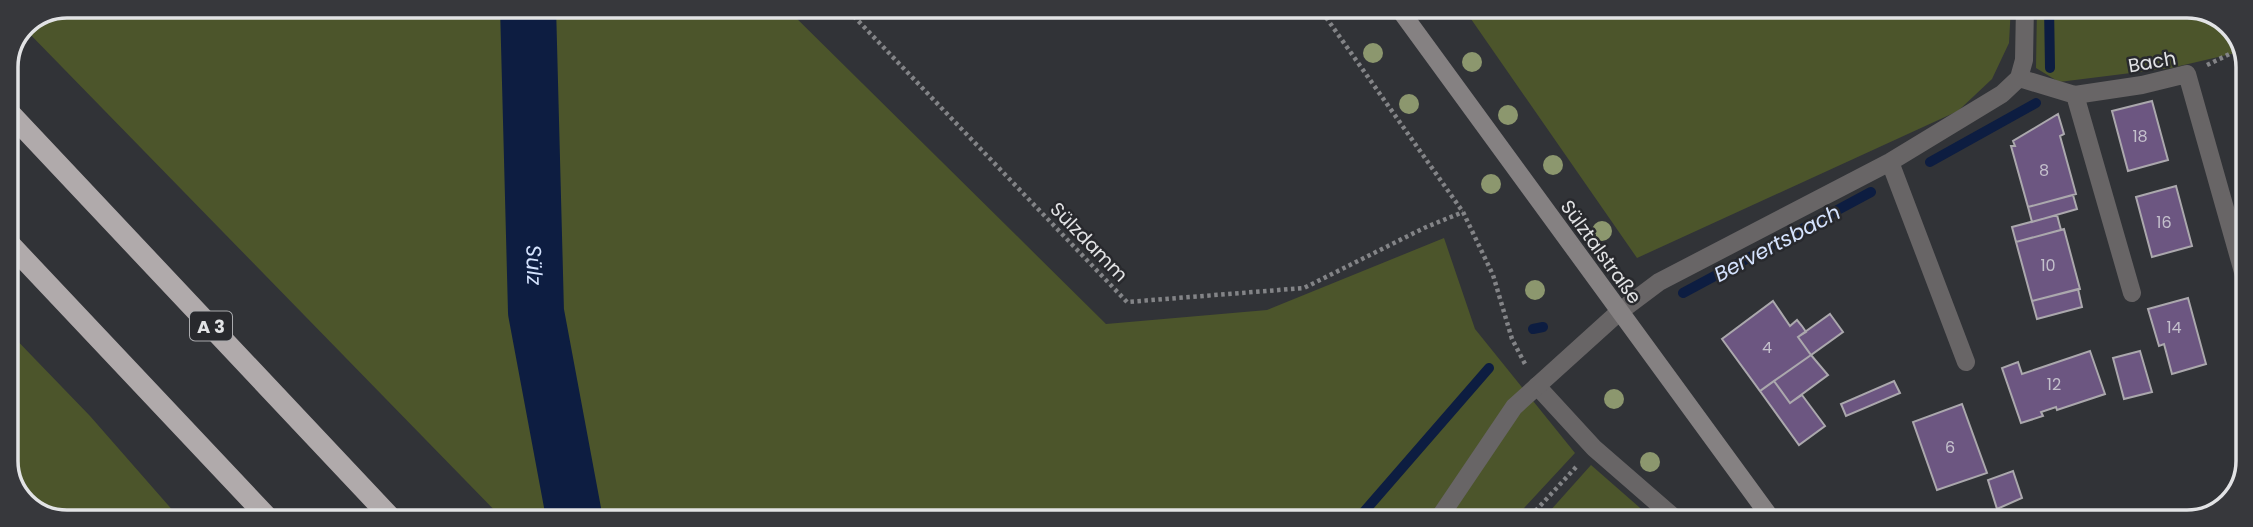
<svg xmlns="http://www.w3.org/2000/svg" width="2253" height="527" font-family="Poppins,sans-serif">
<rect width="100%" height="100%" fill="#313337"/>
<path fill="#4c552b" d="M67,5L784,6L1106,324L1267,310L1444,238L1475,329L1575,453L1512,521H505L22,26L24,23Z
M1462,6H2011L2009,43L1992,79L1958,111L1637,258Z
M2037,6L2199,7L2232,26L2244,51L2171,68L2059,82L2036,68Z
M6,329L90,416L182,521L54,520L21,501L6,468Z
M1591,465L1655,521H1541Z"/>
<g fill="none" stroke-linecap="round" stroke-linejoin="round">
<path stroke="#0d1d41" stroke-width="10" d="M2049,6L2050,68
M1930,162L2036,103
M1683,293L1871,192
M1533,329L1543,327
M1356,521L1489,368"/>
<path stroke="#0d1d41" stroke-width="56" id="s1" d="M528,6L536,312L575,521"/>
</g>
<path fill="#6c5681" stroke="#aba8ad" stroke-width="2" d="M2247,81V117L2237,84Z
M2152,101L2168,160L2128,171L2112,111Z
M2058,114L2064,134L2060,136L2076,194L2028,207L2011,146H2015L2013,141Z
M2176,186L2192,246L2152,257L2136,197Z
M2073,195L2077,209L2032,222L2028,207Z
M2057,215L2061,230L2016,242L2012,227Z
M2064,229L2080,289L2032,301L2016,242Z
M2078,289L2082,307L2037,319L2032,301Z
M2188,298L2206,364L2172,374L2164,344L2159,346L2148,309Z
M1773,301L1790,326L1797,320L1802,326L1806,332L1798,337L1811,355L1760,391L1722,339Z
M1830,314L1843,332L1811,355L1798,337Z
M2090,351L2105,394L2057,410L2056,407L2041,412L2043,416L2021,423L2002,368L2018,362L2022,374Z
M2140,351L2152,392L2124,399L2113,358Z
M1811,355L1828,375L1790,403L1774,381Z
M1774,381L1790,403L1802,395L1825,426L1799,445L1760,391Z
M1894,381L1900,393L1846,416L1841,404Z
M1962,404L1987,473L1937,490L1913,422Z
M2013,471L2022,498L1997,509L1988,480Z"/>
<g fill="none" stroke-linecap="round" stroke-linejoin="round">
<path stroke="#838487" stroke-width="4.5" stroke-dasharray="3.5 3.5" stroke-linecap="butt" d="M844,6L1127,302L1304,288L1424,228L1463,212
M1318,6L1463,212L1493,275L1512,339L1525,364
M2207,65L2242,48
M1526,521L1578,465"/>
<path stroke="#686566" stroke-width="18" d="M1537,386L1594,448L1678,521"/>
<path stroke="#686566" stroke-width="18" d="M2019,78L2075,95L2142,85L2187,74L2247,286
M2075,95L2132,293
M1890,162L1966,362
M1437,521L1514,407L1619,312L1659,282L1890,162L2002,94L2019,78L2024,60L2025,6"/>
<path stroke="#858182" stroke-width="18" d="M1397,6L1773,521"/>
<path stroke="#b0aaab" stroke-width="21" d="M5,108L394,521
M5,239L271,521"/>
</g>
<g fill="#8c976e">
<circle cx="1373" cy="53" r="10"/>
<circle cx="1472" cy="62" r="10"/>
<circle cx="1409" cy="104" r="10"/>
<circle cx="1508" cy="115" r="10"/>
<circle cx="1553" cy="165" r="10"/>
<circle cx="1491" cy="184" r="10"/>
<circle cx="1602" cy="231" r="10"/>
<circle cx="1535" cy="290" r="10"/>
<circle cx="1614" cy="399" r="10"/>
<circle cx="1650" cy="462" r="10"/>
</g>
<g text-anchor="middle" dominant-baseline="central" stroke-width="5" stroke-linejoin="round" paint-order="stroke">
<g font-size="16" fill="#c4c0cc">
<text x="2140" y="136">18</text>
<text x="2044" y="170">8</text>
<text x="2164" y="222">16</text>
<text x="2048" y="265">10</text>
<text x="2174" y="327">14</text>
<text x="1767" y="347">4</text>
<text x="2054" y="384">12</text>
<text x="1950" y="447">6</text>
</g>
<rect fill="#28292d" stroke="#aaabae" stroke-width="2" x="190" y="311.5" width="42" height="29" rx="5"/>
<g font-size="18" font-weight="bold" fill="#e2e3e5">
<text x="211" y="326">A 3</text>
</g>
<g font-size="19" fill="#e2e3e5" stroke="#28292d">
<text transform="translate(2152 62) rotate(-10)">Bach</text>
<text transform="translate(1089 242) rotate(46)">Sülzdamm</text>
<text transform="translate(1601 252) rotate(54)">Sülztalstraße</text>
</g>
<g font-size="21" font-style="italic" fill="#d5e3fe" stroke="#28292d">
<text transform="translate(1777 243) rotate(-28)">Bervertsbach</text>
<text stroke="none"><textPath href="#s1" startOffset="259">Sülz</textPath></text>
</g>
</g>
<path d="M0 0H2253V527H0ZM67 18H2187A49 49 0 0 1 2236 67V461A49 49 0 0 1 2187 510H67A49 49 0 0 1 18 461V67A49 49 0 0 1 67 18Z" fill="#37383c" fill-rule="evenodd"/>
<path fill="none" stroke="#e2e3e5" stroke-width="3.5" d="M67 18H2187A49 49 0 0 1 2236 67V461A49 49 0 0 1 2187 510H67A49 49 0 0 1 18 461V67A49 49 0 0 1 67 18Z"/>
</svg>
